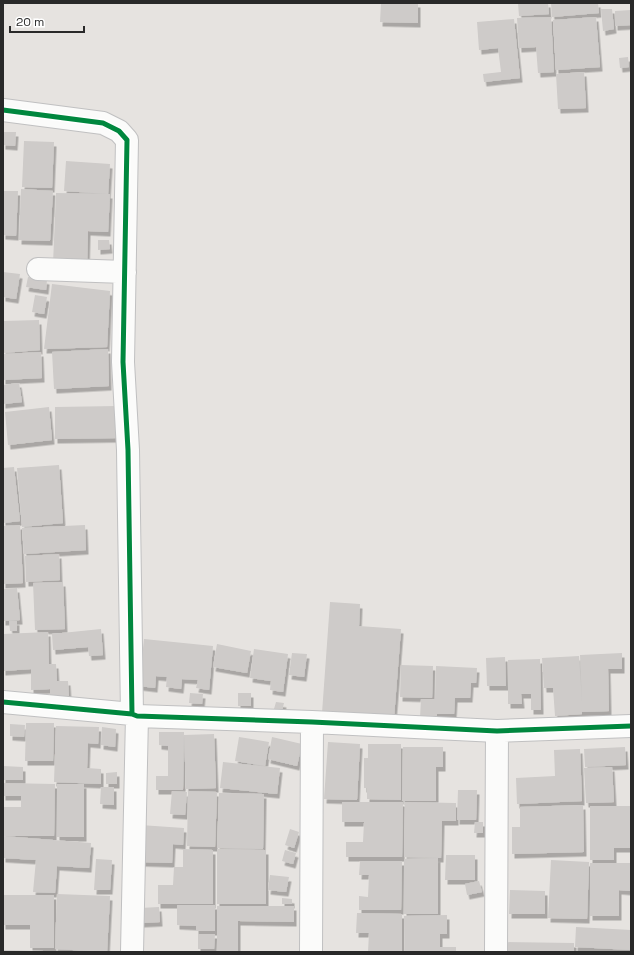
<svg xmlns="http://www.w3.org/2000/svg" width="634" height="955" font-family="'Space Grotesk',sans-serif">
<defs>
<filter id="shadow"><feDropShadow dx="2.5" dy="4.5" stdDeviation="0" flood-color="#0004"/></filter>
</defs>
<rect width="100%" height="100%" fill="#e6e3e0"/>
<path fill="#cecbc9" filter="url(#shadow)" d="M381,3H418V23L380,22Z
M518,3H548L549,14L519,16Z
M551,3H598L599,13L552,17Z
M601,9H612L614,29L603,31Z
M631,10V25L615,26V11Z
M551,17L554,72L538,73L536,47L519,48L517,18Z
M596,17L600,67L556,70L553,20Z
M514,19L520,78L484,82L483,74L501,72L498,48L479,50L477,22Z
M628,57L629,67L620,68L619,58Z
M584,72L586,108L558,109L556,74Z
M3,132H16L15,146L3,145Z
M24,141L54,142L52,188L22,187Z
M66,161L110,164L108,194L64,191Z
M21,189L53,191L50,241L19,240Z
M3,191H18L16,236L3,235Z
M56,193L110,194L108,232L88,231L87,265L53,264Z
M98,240H109L110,249L98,250Z
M3,272L20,274L16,299L3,297Z
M28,277L47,280L46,290L26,287Z
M52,284L110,291L107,347L44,349Z
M35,295L47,297L44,314L32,312Z
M39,320L40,350L3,353V321Z
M108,349L109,386L54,389L52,352Z
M41,352L42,378L3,380V354Z
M19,383L22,402L3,404V385Z
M117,406L118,438L55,439V407Z
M49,407L52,440L8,445L5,412Z
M59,465L63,523L22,527L17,468Z
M14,467L20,521L3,523V468Z
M20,525L23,583L3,584V526Z
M85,525L86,550L24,554L22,528Z
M59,554L60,580L26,582L25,556Z
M63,582L65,629L35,630L33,583Z
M17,588L20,620L3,621V589Z
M330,602L360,604L359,626L401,629L394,718L322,713Z
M9,621H17V631H10Z
M101,629L103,655L89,656L88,647L53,650L52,634Z
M48,632L49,664H56L57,681H68L69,696H50V689L31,690V669L3,671V634Z
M144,639L213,646L209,690L196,688L198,680L182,679L181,689L166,687L167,677L156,676L155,688L139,686Z
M217,644L251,651L247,673L213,667Z
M254,649L288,654L283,692L270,690L271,681L250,678Z
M292,653L307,654L304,677L289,675Z
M622,653V669H608L609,711L582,712V714L555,716L553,688H544L542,658L579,656L582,702L580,655Z
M505,657L506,686H487L486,658Z
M540,659L541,710H531V694H521L522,704H508V660Z
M401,665L433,666L432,698L400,697Z
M436,666L477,668L476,683H471L470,698H455L454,714H437V719L420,718L421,699H435Z
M190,693L203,694L202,704L189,703Z
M238,693H251V706H238Z
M276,702L284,703L282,711L274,709Z
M26,723H54L53,761H25Z
M10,724L25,725L24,737L10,736Z
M56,726L99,727L98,744L88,743L87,768L101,769V784L54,782Z
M102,727L116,729L115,747L101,745Z
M159,732H184L183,790H156V776H168V746L159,745Z
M214,734L216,788L186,789L184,735Z
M239,737L269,742L265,766L235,761Z
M272,737L302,744L297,766L268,759Z
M328,742L360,744L357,800L324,799Z
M368,744H401V800L367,799V788H364V758H368Z
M403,747H443V767H436V801H402Z
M625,747L626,765L585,767L584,749Z
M580,749L582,801L517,804L516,778L555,776L554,750Z
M223,762L280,768L277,794L220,788Z
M3,766L23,767V780H3Z
M612,767L614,802L586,803L584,768Z
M117,772V784H106V773Z
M3,783L55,784L54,836H3V807H21V796H3Z
M57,784H84V837H57Z
M101,787H114V805L100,804Z
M458,790H477L476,820H457Z
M172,791L187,792L185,815L170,814Z
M188,791L217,792L215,847L187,846Z
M219,793L264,794L263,849L217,848Z
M342,802H403L402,857H346V842H363L364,822H342Z
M405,802L456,803V821H442L441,858L404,857Z
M583,805L584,852L512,854V827H520V807Z
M590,806H631V848H614V860H590Z
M475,822H483V833H474Z
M140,825L184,828L183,845L173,844L172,863L141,862Z
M290,829L299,832L294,848L285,845Z
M3,836L91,843L89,868L57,866L55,893L33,892L36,860L3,858Z
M183,849L213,850V904H158V885H173L174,867H183Z
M217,849L266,850V904H217Z
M285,850L296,853L293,864L282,861Z
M446,855H475V880H445Z
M438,858V914H404V859Z
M96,859L112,860L110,890H94Z
M551,860L589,862L587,919L548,918Z
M360,861H402L401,910H359V896L368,897L369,875H359Z
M590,863H631V891L619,890V916H590Z
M270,875L289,877L286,892L268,890Z
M479,881L482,892L467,895L465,884Z
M510,890L545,891V914H509Z
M57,894L110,896L107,952L55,949Z
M3,895H54V948H30V925H3Z
M282,898L292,899V904H282Z
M177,905H215V931H196V926L177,925Z
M217,906H294V922L238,921V952H217Z
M159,907L160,922L140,923V908Z
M357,913L402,914V952H368L369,933H356Z
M447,915V934H440V947H456V952H405L404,916Z
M576,927L631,930V950L575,947Z
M198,934H215L214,949H198Z
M499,942L574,943V952H499Z
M3,950L44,951V952H3Z"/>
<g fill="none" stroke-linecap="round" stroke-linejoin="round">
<g stroke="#c0c0c1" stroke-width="24">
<path id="minor" d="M3,110L103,123L119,131L127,140L123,362L128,450L132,714
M38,269L125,272
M3,702L132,714L137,716L312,722L497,731L631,726
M132,952L137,716
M311,952L312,722
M496,952L497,731"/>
</g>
<use href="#minor" stroke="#fbfbfa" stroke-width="22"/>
<g stroke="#fff" stroke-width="8">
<path id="cycleway" d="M3,110L103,123L119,131L127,140L123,362L128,450L132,714
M3,702L132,714L137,716L312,722L497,731L631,726"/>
</g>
<use href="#cycleway" stroke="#00873e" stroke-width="5"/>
</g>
<rect width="634" height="955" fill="none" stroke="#292929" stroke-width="8"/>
<path d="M10 26v6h74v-6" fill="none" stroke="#292929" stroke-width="2"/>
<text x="16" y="26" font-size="12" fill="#292929" stroke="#ffffff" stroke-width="3" paint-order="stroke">20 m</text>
</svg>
